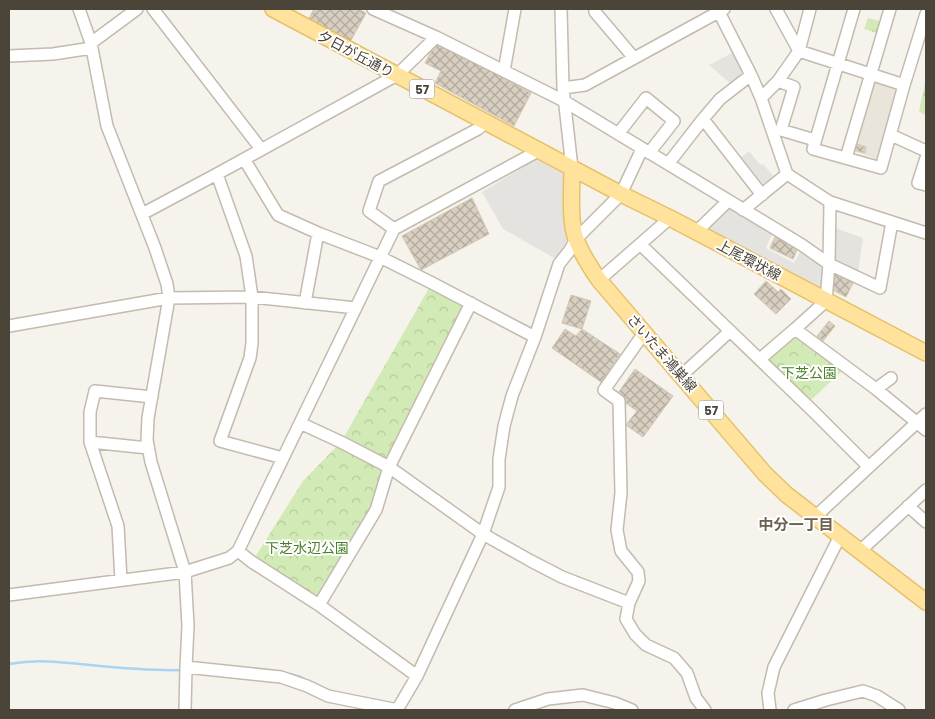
<svg xmlns="http://www.w3.org/2000/svg" width="935" height="719" font-family="Poppins,'Noto Sans JP',sans-serif">
<defs>
<pattern id="grass-tufts" width="24" height="20" patternUnits="userSpaceOnUse" patternTransform="scale(1.25)"><rect width="24" height="20" fill="#d2eab5"/><path d="M3 7l-1-3M5 7V3M7 7l1-3M15 17l-1-3M17 17v-4M19 17l1-3" fill="none" stroke="#b6ca9c"/></pattern>
<pattern id="park-crowns" width="20" height="18" patternUnits="userSpaceOnUse" patternTransform="scale(1.25)"><rect width="20" height="18" fill="#d2eab5"/><path d="M2 6a3 3 0 1 1 6 0M12 15a3 3 0 1 1 6 0" fill="none" stroke="#b6ca9c"/></pattern>
<pattern id="building-cross-hatch" width="8" height="8" patternUnits="userSpaceOnUse" patternTransform="scale(1.25)"><rect width="8" height="8" fill="#d8cfc1"/><path d="M0 0l8 8M0 8l8-8" fill="none" stroke="#b1aa9e"/></pattern>
</defs>
<rect width="100%" height="100%" fill="#f6f3ec"/>
<path fill="#eae5da" d="M872,80L900,87L877,159L853,151Z"/>
<path fill="url(#grass-tufts)" d="M868,18L884,22L880,34L864,29Z
M926,78V116L919,111Z"/>
<path fill="url(#park-crowns)" d="M432,283L471,303L389,467L376,510L319,605L252,562L303,481L341,442Z
M796,336L842,371L809,402L766,360Z"/>
<path fill="#e5e3e0" d="M736,51L748,74L732,85L709,65Z
M749,151L760,165L763,164L775,178L762,190L739,159Z
M538,158L566,174L563,209L567,242L556,259L503,229L482,192Z
M727,207L773,231L766,248L794,263L800,252L827,266L822,288L816,289L710,231L709,225Z
M835,228L863,238L858,273L833,259Z"/>
<g fill="none" stroke-linecap="round" stroke-linejoin="round">
<path stroke="#a9d4f2" stroke-width="2.5" d="M9,664C37,659 61,662 90,665C120,668 151,671 182,670
M250,669L280,672
M290,674L301,677L306,680"/>
</g>
<path fill="url(#building-cross-hatch)" stroke="#d3c7b4" d="M314,9H358L366,13L350,42L308,20Z
M436,42L531,93L514,126L435,83L441,71L425,63Z
M857,144L866,147L865,153L854,150Z
M472,198L489,234L421,270L402,236Z
M775,237L798,248L793,259L770,248Z
M835,271L854,281L846,297L831,289V286L834,281L831,280Z
M766,281L778,292L781,289L791,299L776,314L754,294Z
M571,295L591,301L582,329L562,323Z
M829,321L835,326L823,341L817,336Z
M565,329L576,336L582,329L620,354L601,382L552,348Z
M635,369L673,396L643,437L626,425L637,411L616,396Z"/>
<g fill="none" stroke-linecap="round" stroke-linejoin="round">
<g stroke="#c2bbae" stroke-width="14">
<path id="minor" d="M79,9L91,43L107,126L155,248L167,284L169,298L148,418L147,440L151,462L185,572L188,626L186,667L185,710
M153,9L261,149
M373,9L436,37L564,101L802,245L829,264L880,288L892,222
M561,9L563,88L572,168
M595,9V12L634,58
M715,9L719,12L751,75L761,98L787,174L830,202L926,233
M776,9L799,51L904,85
M854,9L813,149L881,168L904,85L926,14
M91,43L137,9
M9,56L53,54L92,48
M504,71L515,9
M778,81L794,87L781,130L815,140
M563,88L585,85L724,9
M761,98L778,81L799,51L810,9
M703,119L762,195
M618,134L646,98L674,121L649,153
M891,135L926,151
M846,158L890,9
M926,158L918,183L926,185
M244,159L278,215L318,233L380,257L432,283L535,337
M668,164L703,119L720,99L751,75
M217,174L246,256L252,297V343L250,358L220,441L283,458
M743,210L787,174
M142,214L217,174L397,75L436,37
M394,229L369,211L379,181L478,129L486,122
M696,232L728,201
M640,244L814,412L869,467
M599,280L670,218
M305,303L318,233
M9,326L169,298L252,297L356,308
M795,329L876,389L926,430
M644,333L604,390L619,401L621,493L617,530L621,551L638,572L639,581L629,603L626,619L635,634L646,645L674,658L687,673L696,698L705,710
M760,359L795,329L826,301L829,264L830,202
M682,375L729,332
M876,389L891,378
M300,423L341,442L389,467L483,534L531,561L562,577L629,603
M90,442L148,448
M908,506L926,522
M815,517L926,414
M238,551L252,562L319,605L417,676
M860,551L926,490
M121,580L118,526L90,442V412L95,391L152,397
M9,595L185,572L229,558L238,551L394,229L540,150
M319,605L376,510L389,467L471,303
M186,667L281,677L307,686L328,696L398,710
M397,710L417,676L483,534L499,487V459L504,426L512,396L535,337L559,264L570,250L576,239L621,194L642,149
M515,710L548,699L583,695L615,703L632,710
M770,710L768,693L774,667L840,536
M794,710L826,700L863,691L877,696L899,710"/>
</g>
<g stroke="#e6c16a" stroke-width="18">
<path id="major" d="M273,9L621,194L670,218L926,353
M572,168C572,189 569,220 576,239C581,253 590,267 599,280L765,474L787,495L926,602"/>
</g>
<use href="#minor" stroke="#fff" stroke-width="11"/>
<use href="#major" stroke="#ffe39c" stroke-width="15"/>
</g>
<g text-anchor="middle" dominant-baseline="central" stroke-width="4" stroke-linejoin="round" paint-order="stroke">
<g fill="#fff" stroke="#817c74" stroke-width="1">
<rect x="409.5" y="79.5" width="25" height="19" rx="4"/>
<rect x="698.5" y="400.5" width="25" height="19" rx="4"/>
</g>
<g font-size="12" font-weight="bold" fill="#4b4439">
<text x="422" y="89">57</text>
<text x="711" y="410">57</text>
</g>
<g font-size="14" fill="#4b4439" stroke="#fff">
<text transform="translate(356 54) rotate(28)">夕日が丘通り</text>
<text transform="translate(749 260) rotate(28)">上尾環状線</text>
<text transform="translate(662 353) rotate(49)">さいたま鴻巣線</text>
</g>
<g font-size="14" fill="#4a7f2a" stroke="#fff">
<text x="809" y="373">下芝公園</text>
<text x="307" y="548">下芝水辺公園</text>
</g>
<g font-size="15" font-weight="bold" fill="#6e6250" stroke="#fff">
<text x="796" y="524">中分一丁目</text>
</g>
</g>
<rect width="935" height="719" fill="none" stroke="#4b4439" stroke-width="20"/>
</svg>
